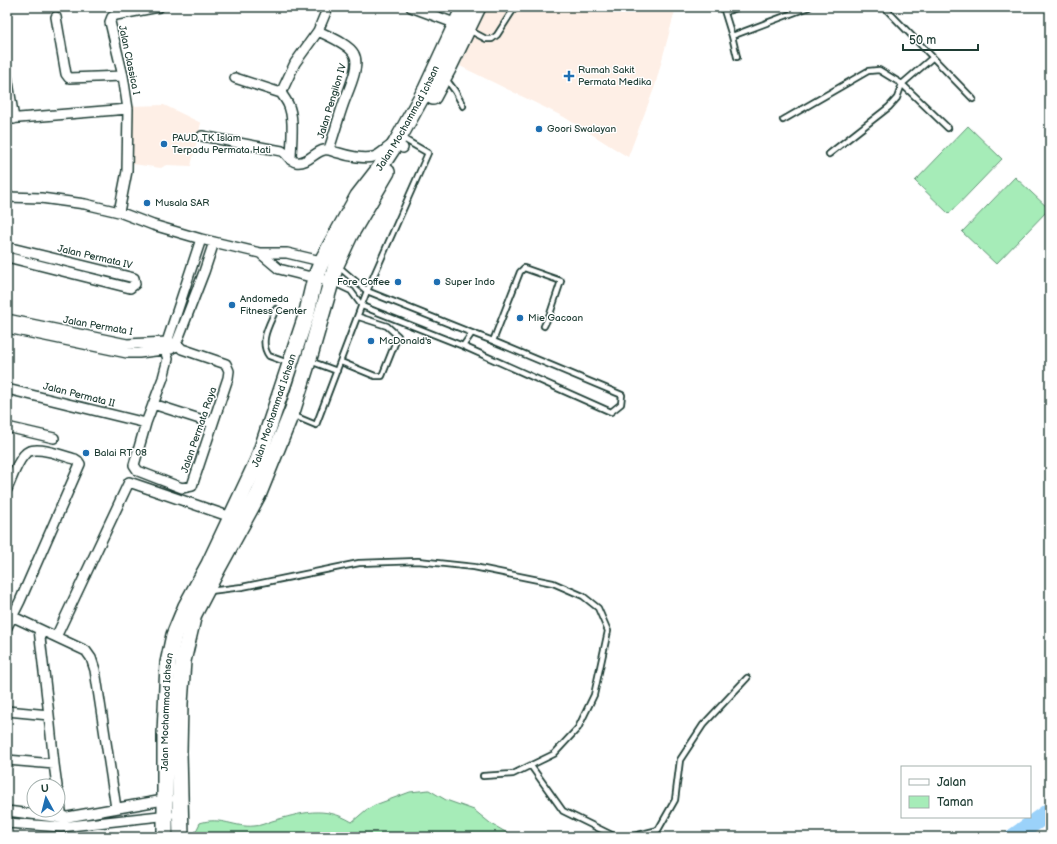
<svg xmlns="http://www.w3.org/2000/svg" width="1057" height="844" font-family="'Balsamiq Sans',sans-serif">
<rect width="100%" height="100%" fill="#fff"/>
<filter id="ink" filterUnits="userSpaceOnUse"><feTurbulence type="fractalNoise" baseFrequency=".025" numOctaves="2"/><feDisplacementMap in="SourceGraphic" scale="8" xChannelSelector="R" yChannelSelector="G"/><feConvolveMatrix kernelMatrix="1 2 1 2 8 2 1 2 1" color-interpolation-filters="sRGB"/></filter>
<g filter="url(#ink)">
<path fill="#feefe6" d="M485,7H676L655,86L628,157L564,117L460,66Z
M164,105L201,123L191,166L166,165L161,168L133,164L131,106Z"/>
<path fill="#a6ecb8" stroke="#629476" d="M968,126L1002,159L949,214L915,181Z
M1015,177L1049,209L996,264L962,232Z
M429,790L446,800L474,810L490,823L514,837H193L200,823C221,816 235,828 254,826C260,826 266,823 272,821C301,813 324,805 352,822L366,810L375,805L410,792Z"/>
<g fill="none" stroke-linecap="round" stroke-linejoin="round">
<path stroke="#9bd2fa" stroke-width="18" d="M1014,837L1050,811"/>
<g stroke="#1f3d34" stroke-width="8">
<path id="lane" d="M723,7L732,36L737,57
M884,7L973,99
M725,12L739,7
M469,30L486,39H492L497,35L515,7
M732,36L809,7
M446,79L455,91L463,106
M783,120L868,71L879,70L902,84L948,128
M829,154L889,107L897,98L902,84L932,58
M334,283L351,291L362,306L463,346L611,412L621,404L622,395L493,341L472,333L367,291L339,267
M276,309C270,324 258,341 269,356L288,363
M493,341L520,272L524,268L561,281L550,314L544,326
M463,346L472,333
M310,361L337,371
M341,362L375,376H382L398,336L387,326L359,317
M292,415L316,425L367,291L428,153L402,138
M210,591L242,587L359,563L418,561L474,567L553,583L583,596L598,608L608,631L594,695L578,728L554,754L513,774L483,776
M531,766L563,811L616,837
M630,837L658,830L675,800L680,760L703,725L747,678"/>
</g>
<g stroke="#1f3d34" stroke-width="12">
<path id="street" d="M411,7L457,24
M56,17L66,74L69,78L123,76
M318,31C328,36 349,44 354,54C361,66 347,93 343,105C338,119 334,135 329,149
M7,76L14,119
M235,78L281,93
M281,93L295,63L318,31L328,7
M281,93C283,96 286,100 288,104C295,118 291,144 291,160
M7,119L128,109
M202,136L282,151C288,154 289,161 296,162C308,164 314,152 324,150C330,149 333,152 339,153C348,156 363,159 373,157C381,155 386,147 394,144L396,143L403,148
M7,197L41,198L85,204L119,212L153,225L201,239L260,253H287L325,262
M119,212L127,171L128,109L123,76L110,22L112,17L116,15L159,7
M7,247L134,278L135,284L130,288L7,257
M260,253L279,269L331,282
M7,319L127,344L167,342L176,343L182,349L226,364L229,371L228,378L192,486L182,488L138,471L134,465L146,423L163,378L168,359L165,350L167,342L201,239
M7,328L127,353H139L171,349
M175,347L204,272L214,242
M7,389L146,423
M153,404L212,423
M7,427L54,438
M7,489C12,478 16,464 24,455C33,443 62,456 75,459L78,461L80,464L20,601L7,627
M7,614L86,651L91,658L95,670L116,808
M39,629L49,715
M56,637L129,482L231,517
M7,711L49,715L54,764L7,760
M54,764L57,786
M58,791L62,818
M7,811L62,818L169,799
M7,823L61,827L169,815"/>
</g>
<g stroke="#1f3d34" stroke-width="18">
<g id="primary">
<path d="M433,97L449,67L478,7"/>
<path id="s1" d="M165,837V734L168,663L174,635L186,606L209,564L258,460L306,316L315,278L322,261L358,196L379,169L396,143L426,89L464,7"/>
<path d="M181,837L179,752L180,703L183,661L194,614L218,568L259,493L293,409L311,352L336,265L350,235L387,172"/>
</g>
</g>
<use href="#lane" stroke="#fff" stroke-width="4.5"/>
<use href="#street" stroke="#fff" stroke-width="9"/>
<use href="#primary" stroke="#fff" stroke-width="15"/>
</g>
</g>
<g fill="#1f6fb2" stroke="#fff" stroke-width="1.5">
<path d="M567 70h4v4h4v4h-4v4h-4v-4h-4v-4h4z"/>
<circle cx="539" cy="129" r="4"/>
<circle cx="164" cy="144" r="4"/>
<circle cx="147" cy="203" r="4"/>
<circle cx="398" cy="282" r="4"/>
<circle cx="437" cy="282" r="4"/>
<circle cx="232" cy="305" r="4"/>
<circle cx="520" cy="318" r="4"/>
<circle cx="371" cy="341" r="4"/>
<circle cx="86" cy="453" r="4"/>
</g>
<g text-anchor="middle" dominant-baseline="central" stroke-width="3" stroke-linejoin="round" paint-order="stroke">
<g font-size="10" fill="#1f3d34" stroke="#fff">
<text transform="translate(129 60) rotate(78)">Jalan Classica I</text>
<text transform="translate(332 101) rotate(-73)">Jalan Pengilon IV</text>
<text stroke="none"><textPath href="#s1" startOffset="773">Jalan Mochammad Ichsan</textPath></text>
<text transform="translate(95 257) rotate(13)">Jalan Permata IV</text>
<text transform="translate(98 326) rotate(10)">Jalan Permata I</text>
<text transform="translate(79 395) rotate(14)">Jalan Permata II</text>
<text stroke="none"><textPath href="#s1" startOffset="449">Jalan Mochammad Ichsan</textPath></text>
<text transform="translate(199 430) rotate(-71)">Jalan Permata Raya</text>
<text stroke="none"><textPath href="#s1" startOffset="125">Jalan Mochammad Ichsan</textPath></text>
</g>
<g font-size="10" fill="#1f3d34" stroke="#fff" text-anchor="start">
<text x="578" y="70">Rumah Sakit<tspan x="578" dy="12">Permata Medika</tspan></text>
<text x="547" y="129">Goori Swalayan</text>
<text x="172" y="138">PAUD, TK Islam<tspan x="172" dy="12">Terpadu Permata Hati</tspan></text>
<text x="155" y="203">Musala SAR</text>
<text x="390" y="282" text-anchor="end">Fore Coffee</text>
<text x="445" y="282">Super Indo</text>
<text x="240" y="299">Andomeda<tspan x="240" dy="12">Fitness Center</tspan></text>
<text x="528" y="318">Mie Gacoan</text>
<text x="379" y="341">McDonald's</text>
<text x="94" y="453">Balai RT 08</text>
</g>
</g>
<rect width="1057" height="844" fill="none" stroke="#fff" stroke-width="24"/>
<rect x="12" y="12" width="1033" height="820" fill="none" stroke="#1f3d34" stroke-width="1.5" filter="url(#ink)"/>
<rect x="901" y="766" width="130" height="52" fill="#ffffff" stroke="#a5b1ae"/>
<rect x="909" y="779" width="20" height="6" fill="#ffffff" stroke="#a5b1ae"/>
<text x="937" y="786" font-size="12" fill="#1f3d34">Jalan</text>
<rect x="909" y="796" width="20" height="12" fill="#a6ecb8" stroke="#a5b1ae"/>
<text x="937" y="806" font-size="12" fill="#1f3d34">Taman</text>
<g transform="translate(46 798) rotate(353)"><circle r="19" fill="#ffffff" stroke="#a5b1ae"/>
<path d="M0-3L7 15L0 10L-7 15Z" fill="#1f6fb2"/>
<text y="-6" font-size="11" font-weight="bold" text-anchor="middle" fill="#1f3d34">U</text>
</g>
<path d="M903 44v6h75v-6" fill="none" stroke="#1f3d34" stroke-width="2"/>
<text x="909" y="44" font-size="12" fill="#1f3d34" stroke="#ffffff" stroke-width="3" paint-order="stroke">50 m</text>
</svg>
